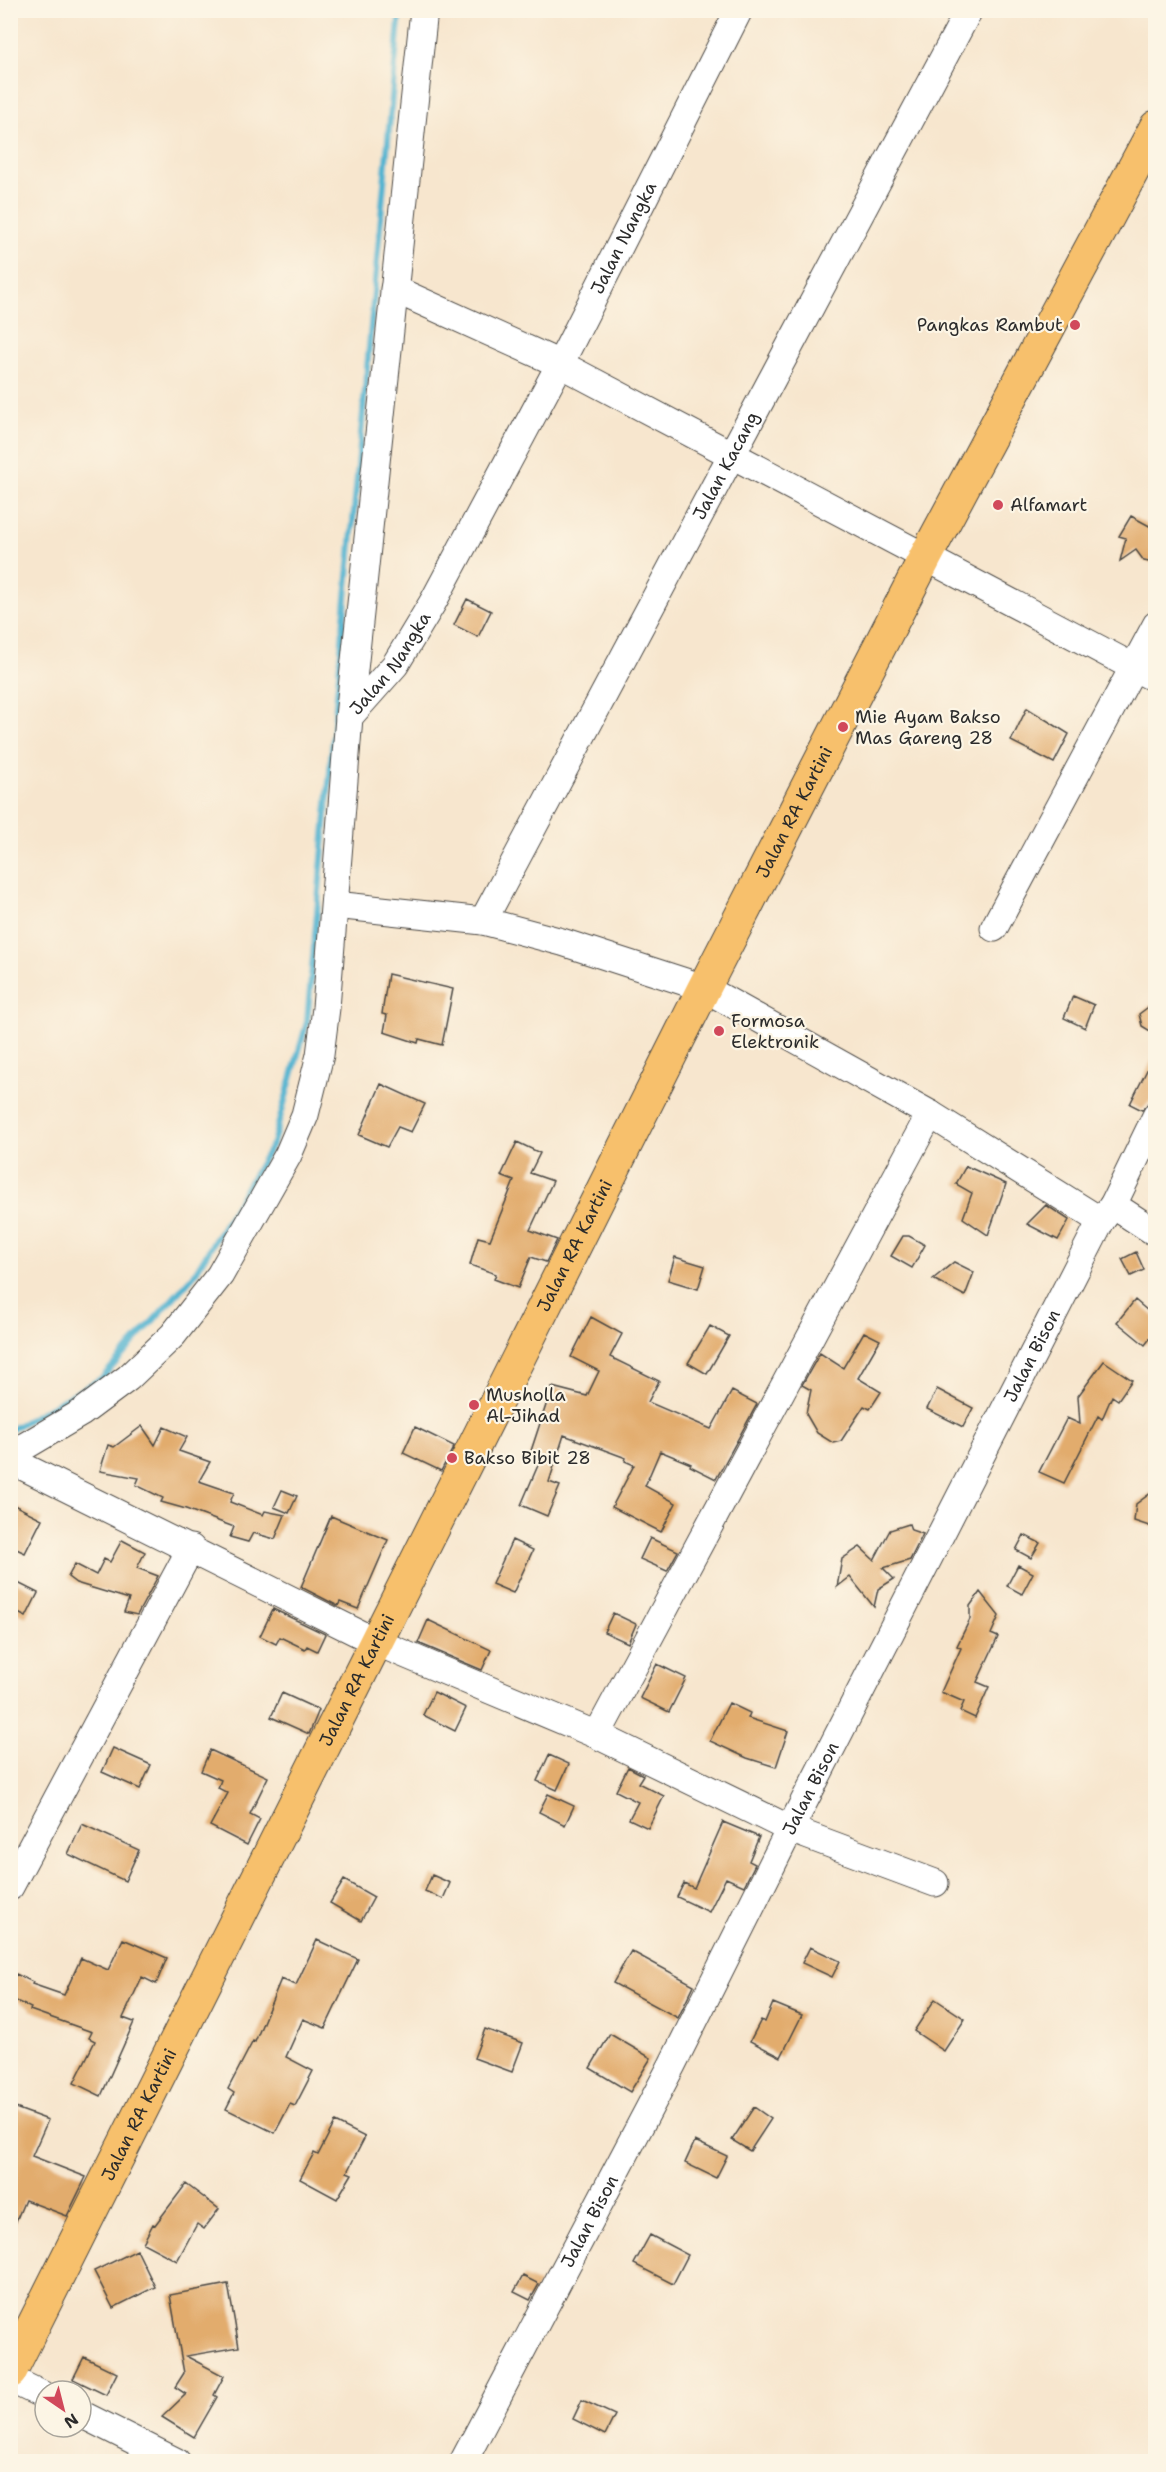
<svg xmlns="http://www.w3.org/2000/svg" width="1166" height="2472" font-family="'Shantell Sans',sans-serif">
<rect width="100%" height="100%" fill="#fcf5e5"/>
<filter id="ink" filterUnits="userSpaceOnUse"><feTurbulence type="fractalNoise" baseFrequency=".0167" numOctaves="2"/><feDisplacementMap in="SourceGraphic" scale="12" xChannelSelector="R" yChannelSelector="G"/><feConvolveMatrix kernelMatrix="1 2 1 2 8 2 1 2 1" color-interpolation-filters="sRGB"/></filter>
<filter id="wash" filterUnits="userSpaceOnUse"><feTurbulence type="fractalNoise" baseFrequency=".008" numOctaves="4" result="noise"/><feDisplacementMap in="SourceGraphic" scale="24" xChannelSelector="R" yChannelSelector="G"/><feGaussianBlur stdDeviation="1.35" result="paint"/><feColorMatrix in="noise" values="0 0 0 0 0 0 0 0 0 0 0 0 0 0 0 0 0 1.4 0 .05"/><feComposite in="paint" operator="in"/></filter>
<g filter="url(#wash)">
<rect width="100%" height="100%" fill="#f7e6ce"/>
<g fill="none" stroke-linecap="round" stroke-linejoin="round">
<path stroke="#51b3d0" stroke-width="6" d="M10,1430L102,1378L194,1275L273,1143L307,1022L400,10"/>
</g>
<g id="blocks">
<path fill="#e2ac6d" d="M1131,516L1155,529V563L1144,561L1136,550L1120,561L1126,538L1119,536Z
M467,599L491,611L478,637L454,625Z
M1027,708L1069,734L1054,763L1011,741Z
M388,974L453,989L442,1045L419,1039L418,1043L384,1032L387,1015L382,1014Z
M1073,996L1094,1005L1085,1028L1064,1018Z
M1155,1002V1034L1142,1026L1139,1014Z
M1155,1054V1096L1142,1110L1130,1104Z
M381,1084L425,1104L411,1132L398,1127L387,1147L359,1135Z
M517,1142L540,1153L530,1173L553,1181L530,1230L557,1240L546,1262L531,1257L518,1288L494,1279L496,1274L470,1265L478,1237L490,1240L514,1181L501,1176Z
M966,1166L1006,1184L988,1235L963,1218L972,1193L956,1184Z
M1046,1205L1069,1220L1058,1240L1027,1224Z
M903,1236H909L925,1245L912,1268L891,1256Z
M1136,1252L1144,1270L1131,1276L1122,1259Z
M675,1257L705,1266L698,1289L668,1280Z
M954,1262L974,1272L965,1296L933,1279Z
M1135,1300L1155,1317V1332L1145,1345L1117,1322Z
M591,1317L622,1334L610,1357L659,1381L648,1402L711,1429L732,1391L757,1404L716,1479L690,1466L691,1464L660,1451L645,1486L676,1503L661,1532L612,1507L634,1465L625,1461L626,1458L564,1435L549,1482L560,1486L547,1516L521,1505L539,1463L528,1460L552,1387L587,1396L599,1371L571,1357Z
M710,1326L729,1336L707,1374L688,1363Z
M864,1332L880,1340L858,1378L881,1392L870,1409L864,1406L841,1441L833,1443L817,1433L806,1414L811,1390L802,1385L820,1353L843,1368Z
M1104,1361L1132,1380L1118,1400L1112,1396L1102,1419L1098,1416L1064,1483L1039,1472L1067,1418L1080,1424L1078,1396Z
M937,1389L973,1408L963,1427L927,1409Z
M142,1426L155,1445L164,1427L187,1437L179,1451L210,1462L199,1481L234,1493L230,1502L263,1515L265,1511L285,1515L275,1539L253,1533L248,1542L230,1537L234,1527L186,1509L161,1502L163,1498L136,1485L139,1478L100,1471L108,1445L114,1447Z
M415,1427L454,1446L441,1471L403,1453Z
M282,1490L297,1496L289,1513L274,1507Z
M1155,1490V1528L1134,1521L1136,1504Z
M10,1503L42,1519L25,1553L10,1546Z
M331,1516L388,1540L358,1609L340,1602L338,1606L301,1587Z
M909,1524L911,1530L923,1534L910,1560L883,1568L894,1579L878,1589L874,1607L850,1577L837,1587L842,1559L860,1547L874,1560L890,1530Z
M1024,1535L1040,1543L1031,1558L1016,1550Z
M650,1538L678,1551L667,1571L640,1559Z
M122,1540L145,1552L137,1568L158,1576L137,1615L124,1612L129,1599L76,1583L68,1577L75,1564L96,1575L104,1559L110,1562Z
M512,1540L533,1550L513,1593L492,1584Z
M1018,1565L1033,1573L1022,1594L1007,1586Z
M10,1579L38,1593L26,1617L10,1609Z
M980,1592L999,1616L991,1634L998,1637L977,1682L989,1687L975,1718L960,1711L964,1702L941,1692L961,1648L957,1646L970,1619V1606Z
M273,1609L325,1634L317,1651L307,1646L305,1649L280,1637L276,1644L260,1636Z
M613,1613L636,1624L628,1643L604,1632Z
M428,1620L491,1650L482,1670L418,1643Z
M657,1664L686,1678L669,1712L640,1698Z
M434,1692L466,1708L455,1731L423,1715Z
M282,1693L319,1710L309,1734L271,1717Z
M729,1703L750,1713L748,1718L788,1731L776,1767L747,1758L710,1741Z
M113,1748L151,1765L140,1789L102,1772Z
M210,1750L268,1777L250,1814L260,1819L247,1845L210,1826L228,1793L218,1788L221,1780L201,1771Z
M549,1755L569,1764L557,1790L537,1781Z
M628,1767L643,1775L638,1783L664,1796L648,1828L629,1819L638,1802L616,1791Z
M548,1794L574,1806L565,1825L539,1812Z
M723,1822L759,1837L749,1861L755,1864L744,1886L726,1878L709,1912L677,1897L684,1883L694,1888Z
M82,1824L139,1850L125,1881L68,1854Z
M432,1875L450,1883L443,1899L425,1891Z
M344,1880L374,1897L361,1921L330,1903Z
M123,1939L167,1958L156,1984L142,1977L123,2018L134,2022L101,2096L74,2083L95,2041L89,2038L92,2032L30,2010L31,2008L10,1998V1985L16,1974L33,1982L32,1984L64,1995L81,1958L108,1970Z
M317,1940L358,1959L325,2028L303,2019L286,2057L313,2071L295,2106L290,2104L275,2133L226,2109L234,2093L228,2089L253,2041L255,2042L281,1979L296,1985Z
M810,1947L840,1961L832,1977L802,1963Z
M631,1951L694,1985L678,2018L613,1983Z
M935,1999L965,2019L944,2051L914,2031Z
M773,2003L802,2015L781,2057L750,2041L761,2020L765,2022Z
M485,2029L523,2043L512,2072L474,2058Z
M610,2034L651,2058L630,2092L590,2068Z
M10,2106L48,2120L32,2156L86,2177L67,2216L25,2200L11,2233Z
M754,2107L771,2119L750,2151L732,2140Z
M335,2122L365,2137L347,2172L352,2174L337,2199L300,2179L314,2153L318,2155Z
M695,2141L727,2156L716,2178L685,2163Z
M186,2184L219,2209L204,2229L197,2224L177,2261L143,2243L153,2224L155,2225Z
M650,2235L688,2255L673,2284L634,2264Z
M137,2250L155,2287L113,2308L94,2271Z
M523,2276L539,2284L530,2300L514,2292Z
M228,2284L239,2347L186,2356L224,2376L214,2395L217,2397L194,2437L162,2417L186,2394L175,2387L184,2373L170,2295Z
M84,2357L117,2373L106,2395L73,2379Z
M582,2400L615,2415L605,2435L573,2419Z"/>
</g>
</g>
<g filter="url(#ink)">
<use href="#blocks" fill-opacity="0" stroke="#4a4743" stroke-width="1.5"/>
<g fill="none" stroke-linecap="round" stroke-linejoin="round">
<g stroke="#4a4743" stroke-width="29">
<g id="minor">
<path d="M394,289L560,364L1156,679"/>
<path id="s1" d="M349,717L395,665L433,602L560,364L739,10"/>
<path d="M335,905L483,921L562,942L704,988L930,1114L1101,1221"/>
<path id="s2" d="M483,921L969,10"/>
<path d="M994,928L1156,625"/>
<path d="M1113,1205L1156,1233"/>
<path d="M10,1455L81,1413L128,1378L173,1335L220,1275L288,1155L305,1115L320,1055L326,1008L349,717L424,10"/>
<path d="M10,1460L378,1643L597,1735L790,1829L935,1883"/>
<path d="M597,1735L930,1114"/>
<path d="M10,1887L191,1548"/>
<path d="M10,2379L45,2396"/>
<path d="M81,2414L177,2462"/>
<path id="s3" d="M463,2462L672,2065L790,1829L1101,1221L1113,1205L1156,1116"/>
</g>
</g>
<g stroke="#4a4743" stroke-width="35">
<g id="major">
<path id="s4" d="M10,2372L704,988L926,556L1156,127"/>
</g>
</g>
<use href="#minor" stroke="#fff" stroke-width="27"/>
<use href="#major" stroke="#f7c06c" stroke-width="33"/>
</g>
</g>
<g fill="#d1495b" stroke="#fcf5e5" stroke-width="2">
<circle cx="1075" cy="325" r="6"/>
<circle cx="998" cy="505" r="6"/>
<circle cx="843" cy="727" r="6"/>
<circle cx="719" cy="1031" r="6"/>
<circle cx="474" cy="1405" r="6"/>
<circle cx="452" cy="1458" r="6"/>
</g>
<g text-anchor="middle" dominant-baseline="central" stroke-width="4.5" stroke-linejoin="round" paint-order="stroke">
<g font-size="18" fill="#2b2b2b" stroke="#fcf5e5">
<text stroke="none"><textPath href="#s1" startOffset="554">Jalan Nangka</textPath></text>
<text stroke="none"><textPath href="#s2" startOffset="516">Jalan Kacang</textPath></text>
<text stroke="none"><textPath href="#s1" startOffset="68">Jalan Nangka</textPath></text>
<text stroke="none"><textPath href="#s4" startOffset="1746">Jalan RA Kartini</textPath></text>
<text stroke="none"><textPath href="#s4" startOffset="1260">Jalan RA Kartini</textPath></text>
<text stroke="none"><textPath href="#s3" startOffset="1244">Jalan Bison</textPath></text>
<text stroke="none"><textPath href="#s4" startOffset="774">Jalan RA Kartini</textPath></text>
<text stroke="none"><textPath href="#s3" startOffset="758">Jalan Bison</textPath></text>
<text stroke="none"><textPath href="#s4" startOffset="288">Jalan RA Kartini</textPath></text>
<text stroke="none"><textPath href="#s3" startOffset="272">Jalan Bison</textPath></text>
</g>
<g font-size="18" fill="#2b2b2b" stroke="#fcf5e5" text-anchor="start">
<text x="1063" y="325" text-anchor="end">Pangkas Rambut</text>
<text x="1010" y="505">Alfamart</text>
<text x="855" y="717">Mie Ayam Bakso<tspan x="855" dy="21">Mas Gareng 28</tspan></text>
<text x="731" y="1021">Formosa<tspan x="731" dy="21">Elektronik</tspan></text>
<text x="486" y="1395">Musholla<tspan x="486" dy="21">Al-Jihad</tspan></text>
<text x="464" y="1458">Bakso Bibit 28</text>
</g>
</g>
<rect width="1166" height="2472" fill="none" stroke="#fcf5e5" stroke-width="36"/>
<g transform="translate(63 2409) rotate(145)"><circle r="28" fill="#fcf5e5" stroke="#a8a49b" stroke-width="1.5"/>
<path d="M0-4.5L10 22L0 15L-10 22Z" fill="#d1495b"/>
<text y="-9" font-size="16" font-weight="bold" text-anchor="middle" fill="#2b2b2b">N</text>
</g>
</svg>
